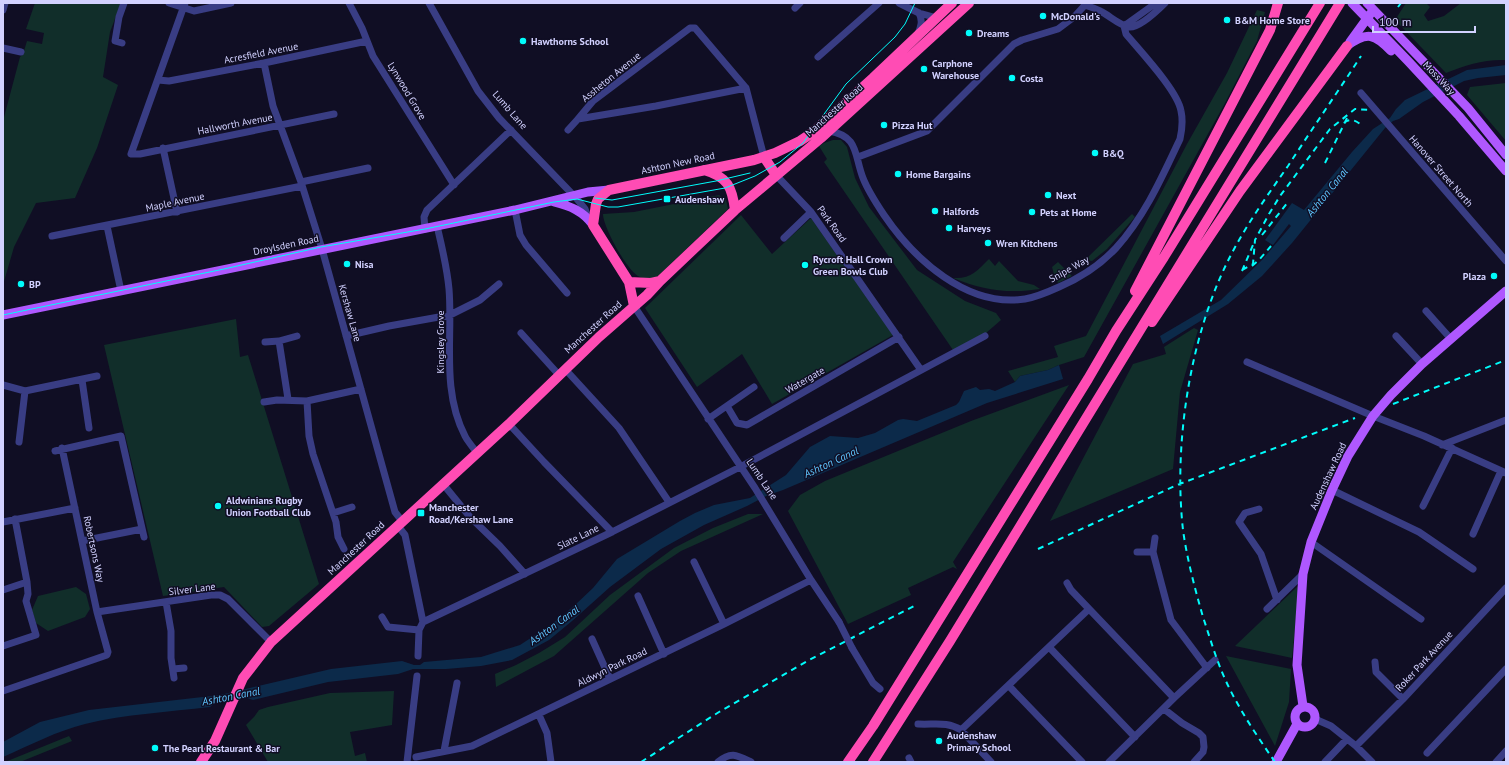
<svg xmlns="http://www.w3.org/2000/svg" width="1509" height="765" font-family="'PT Sans',sans-serif">
<rect width="100%" height="100%" fill="#100e24"/>
<path fill="#112e2a" d="M35,3H121L110,32L103,77L118,85L97,148L75,198L36,203L14,247L3,285V121L20,57L23,54L27,41L42,44L44,33L26,29Z
M1406,3H1426L1430,7L1424,15L1428,21L1444,16L1461,3H1506V60C1485,59 1465,65 1446,73L1395,20Z
M1257,10L1265,12L1257,41L1224,105L1084,357L1059,365L1048,370L1020,376L1015,382L1008,371L1058,357L1054,346L1086,336L1187,144L1227,73Z
M1506,83V141L1467,95L1470,87Z
M833,140H841L847,147L855,178L869,207L917,270L965,301L996,313L1001,320L986,333L953,350L824,162L827,159L819,146L824,143Z
M719,195L726,200L728,209L658,276C652,278 647,280 640,277C628,273 603,227 603,214L634,212Z
M1132,214L1135,217L1107,249L1092,261L1085,260Z
M741,215L772,254L811,218L893,335L772,404L742,354L697,387L645,308Z
M989,259L995,266L999,261L1018,281L1034,285L1040,289C1007,294 983,290 953,278C971,279 977,271 989,259Z
M1058,262L1072,276L1058,283L1055,278L1052,267Z
M236,319L240,357L248,355L319,584L269,626L262,627L224,587L163,596L104,345Z
M1194,328L1198,330L1180,392L1173,469L1050,521L1133,364L1166,354L1164,347Z
M1069,385L953,562L957,569L953,567L908,588L911,595L848,624L788,511L800,495L825,481L971,421Z
M748,514H763L681,551L648,573L554,656L496,687L495,674L516,665L539,653L565,637L610,595L674,548L713,528Z
M1299,585L1292,658L1235,646Z
M76,587L86,594L90,609L85,617L48,631L36,623L32,610L38,596Z
M1226,656L1291,669L1289,702L1275,746Z
M394,691L392,725L350,732L355,756L365,753L367,762H268L246,725L254,717L259,710L268,707L330,693Z
M69,736L72,741L20,762H5Z"/>
<path fill="#0c2a4a" d="M1506,65V75L1478,78L1464,81L1423,102L1399,119L1393,121L1385,128L1292,243L1262,276L1228,304L1163,344L1160,336L1221,300L1262,260L1291,226L1289,224L1273,245L1265,240L1292,203L1304,210L1352,152L1373,129L1390,118L1396,109L1405,100L1467,70Z
M1059,365L1063,379L987,403L783,490L768,495L747,506L704,525L661,549L610,587L572,621L549,640L512,660L481,666L446,669H413L398,674L328,682L253,700L247,698L218,701L210,707C169,712 126,714 85,724C57,731 30,745 3,757V742L40,722L89,710L220,695L331,669L402,661L414,665H420L424,662L481,657L520,645L552,624L575,605L593,588L617,559L680,521L695,513L714,505L750,498L786,475L810,447L830,436L858,438L875,433L898,420L903,419L917,421L956,405L959,402L964,391L976,387L980,390L989,389L995,391L1015,382L1020,376L1048,370Z"/>
<g fill="none" stroke-linecap="round" stroke-linejoin="round">
<path stroke="#393d84" stroke-width="7" d="M169,3L194,11L231,3
M185,3L131,154H140L334,114
M349,3L362,28L373,56L454,185
M429,3L478,91L499,118L577,199L585,209L589,220
M899,3L919,13L937,18
M1084,3L1085,5C1090,7 1097,9 1102,12C1110,16 1120,26 1130,27C1140,27 1158,10 1165,3
M795,8L800,3
M3,10L5,3
M1124,26L1156,3
M918,34C921,26 923,21 919,13
M122,43L115,41L119,17L124,3
M3,48L21,52
M818,57L879,3
M264,63L273,106L301,182L322,249L395,512L402,521
M158,80L169,81L264,63L367,41
M746,88L656,106L578,119L593,101L690,28H695L746,88L764,157
M1361,93L1506,261
M568,130L578,119
M829,131C859,136 854,155 863,178C868,191 876,203 884,215C914,259 967,308 1025,299C1037,297 1048,292 1059,287C1080,278 1101,264 1116,248C1145,216 1162,177 1180,139C1182,130 1183,120 1181,111C1178,91 1140,51 1126,34L1124,26
M163,148L177,212
M858,157L927,131L1014,44L1022,40L1058,29L1074,17L1085,5
M776,175L811,212L921,370
M301,182L368,168
M515,210L520,235L526,245L567,293
M107,226L121,291
M437,226C442,247 447,267 449,289C453,337 441,390 465,436C468,442 473,447 477,453
M425,229L424,217L427,210L511,130
M52,236L302,186
M784,238L811,212
M634,306L755,488L811,580L839,622
M1426,311L1451,339
M521,333L559,375
M346,336L389,326L450,315L480,300L499,284
M1396,336L1422,364
M279,341L297,336
M265,342L279,341L288,399
M1247,362L1373,416L1424,436L1506,473
M565,369L619,428L669,502
M82,380L89,428
M3,385L25,391L97,376
M307,401L309,436L313,454L336,522L338,537L344,549
M264,402L277,400L307,401L361,389
M727,406L737,423L747,425L899,337
M708,419L754,387
M509,424L544,462L612,532
M19,442L25,391
M1442,445L1506,420
M55,451L121,436L144,537
M443,484L470,517L500,546L525,574
M1332,490L1419,532L1473,569
M1423,506L1452,448
M1259,509L1245,513L1239,522L1261,554L1277,600
M333,513L352,507
M3,522L75,508
M398,526L405,535L423,622L419,630L418,656
M1473,534L1501,471
M1155,538L1153,552L1171,620L1207,668
M82,541L142,529
M1311,542L1421,619
M1137,552H1153
M694,562L724,624
M1067,583L1071,590L1174,698
M3,590L27,582L15,519
M638,596L664,654
M166,602L171,631V658L174,678
M1267,609L1303,574
M97,612L211,595H220L228,599L271,642
M382,617L388,627L419,630
M423,622L612,532L740,467L985,336
M592,639L610,679
M3,646L36,635L26,601L28,594L27,582
M1049,647L1135,737
M852,648L873,683L880,689
M1375,662L1376,672L1403,699
M173,669L184,668
M1009,686L1082,762
M3,691L107,655L108,652L97,612L62,448
M1164,709L1182,723L1199,733L1203,737L1204,747L1203,752L1194,762
M539,715L547,733L551,762
M1315,719L1331,726L1356,746L1372,762
M918,724C934,725 947,721 961,730L991,762
M961,730L1089,609
M1356,746L1403,699L1506,588
M444,751L457,683
M1427,753L1506,669
M416,757L472,746L724,624L811,580
M909,758L911,762
M407,762L417,676
M718,762C731,751 737,755 751,762
M1109,762L1174,698L1215,660
M1325,762L1346,740
M1496,762L1506,751"/>
<path stroke="#af58ff" stroke-width="9" d="M1352,3L1408,61L1459,116L1506,171
M1367,3L1468,108L1506,155
M1350,42L1371,13
M1347,46C1367,31 1375,34 1391,51
M554,202C570,206 583,211 593,225
M3,315L515,210L588,192L609,190
M1303,706L1297,665L1303,574L1311,542L1332,490L1348,456L1373,416L1391,395L1422,364L1506,291
M1295 717a10 10 0 1 1 20 0a10 10 0 1 1-20 0Z
M1276,762L1297,724"/>
<path stroke="#ff4cb4" stroke-width="10" d="M764,157L776,175
M704,170C728,177 732,187 735,210
M629,282L651,283L660,281
M1135,291L1270,30L1278,3
M634,306L629,282L593,225L596,204L598,199L609,190L754,160L775,153L800,141L812,133L873,78L952,3
M1152,322L1240,191L1347,46
M201,762L215,741L243,678L271,642L509,424L599,337L647,295L660,281L735,210L821,138L969,3
M848,762L873,726L1088,379L1116,331L1164,257L1320,3
M873,762L950,641L1340,3"/>
<path stroke="#00fcfb" stroke-width="1" d="M595,198L612,200L716,181L750,173
M3,315L224,269L321,247L425,229L554,202L577,199L608,207H618L725,188L755,176L780,162L803,143L846,84L895,37L905,24L915,3"/>
<path stroke="#00fcfb" stroke-width="2" stroke-dasharray="6 5" stroke-linecap="butt" d="M1398,7L1401,3
M1344,123C1349,118 1355,120 1360,124
M1325,163L1348,116
M1262,235L1288,202
M1252,266L1259,260L1271,246
M1242,270L1253,264L1255,240L1269,214L1280,196L1330,129L1355,109L1371,110
M1242,271L1253,245
M1393,404L1506,360
M1038,549L1177,485L1355,418
M641,762L719,712L809,660L916,605
M1275,762C1257,736 1238,708 1225,679C1216,659 1210,638 1203,617C1195,589 1187,559 1183,530C1173,441 1191,329 1233,251C1249,221 1269,193 1288,166C1312,129 1337,93 1361,56"/>
<path stroke="#393d84" stroke-width="7" d="M839,622L852,648"/>
</g>
<g fill="#00fcfb" stroke="#100e24" stroke-width="1.5">
<circle cx="1043" cy="16" r="4"/>
<circle cx="1227" cy="20" r="4"/>
<circle cx="969" cy="33" r="4"/>
<circle cx="523" cy="41" r="4"/>
<circle cx="924" cy="69" r="4"/>
<circle cx="1012" cy="78" r="4"/>
<circle cx="884" cy="125" r="4"/>
<circle cx="1095" cy="153" r="4"/>
<circle cx="898" cy="174" r="4"/>
<circle cx="1048" cy="195" r="4"/>
<rect x="663" y="195" width="8" height="8" rx="2"/>
<circle cx="935" cy="211" r="4"/>
<circle cx="1032" cy="212" r="4"/>
<circle cx="949" cy="228" r="4"/>
<circle cx="988" cy="243" r="4"/>
<circle cx="347" cy="264" r="4"/>
<circle cx="805" cy="265" r="4"/>
<circle cx="1494" cy="276" r="4"/>
<circle cx="21" cy="284" r="4"/>
<circle cx="218" cy="506" r="4"/>
<rect x="417" y="509" width="8" height="8" rx="2"/>
<circle cx="939" cy="741" r="4"/>
<circle cx="155" cy="748" r="4"/>
</g>
<g text-anchor="middle" dominant-baseline="central" stroke-width="3" stroke-linejoin="round" paint-order="stroke">
<g font-size="10" font-weight="bold" fill="#d2d1ff" stroke="#100e24" text-anchor="start">
<text x="1051" y="16">McDonald's</text>
<text x="1235" y="20">B&amp;M Home Store</text>
<text x="977" y="33">Dreams</text>
<text x="531" y="41">Hawthorns School</text>
<text x="932" y="63">Carphone<tspan x="932" dy="12">Warehouse</tspan></text>
<text x="1020" y="78">Costa</text>
<text x="892" y="125">Pizza Hut</text>
<text x="1103" y="153">B&amp;Q</text>
<text x="906" y="174">Home Bargains</text>
<text x="1056" y="195">Next</text>
<text x="675" y="199">Audenshaw</text>
<text x="943" y="211">Halfords</text>
<text x="1040" y="212">Pets at Home</text>
<text x="957" y="228">Harveys</text>
<text x="996" y="243">Wren Kitchens</text>
<text x="813" y="259">Rycroft Hall Crown<tspan x="813" dy="12">Green Bowls Club</tspan></text>
<text x="355" y="264">Nisa</text>
<text x="1486" y="276" text-anchor="end">Plaza</text>
<text x="29" y="284">BP</text>
<text x="226" y="500">Aldwinians Rugby<tspan x="226" dy="12">Union Football Club</tspan></text>
<text x="429" y="507">Manchester<tspan x="429" dy="12">Road/Kershaw Lane</tspan></text>
<text x="947" y="735">Audenshaw<tspan x="947" dy="12">Primary School</tspan></text>
<text x="163" y="748">The Pearl Restaurant &amp; Bar</text>
</g>
<g font-size="10" fill="#d2d1ff" stroke="#100e24">
<text transform="translate(261 53) rotate(-11)">Acresfield Avenue</text>
<text transform="translate(611 77) rotate(-39)">Assheton Avenue</text>
<text transform="translate(1439 78) rotate(47)">Moss Way</text>
<text transform="translate(407 91) rotate(59)">Lynwood Grove</text>
<text transform="translate(510 110) rotate(49)">Lumb Lane</text>
<text transform="translate(834 110) rotate(-42)">Manchester Road</text>
<text transform="translate(235 124) rotate(-11)">Hallworth Avenue</text>
<text transform="translate(678 163) rotate(-12)">Ashton New Road</text>
<text transform="translate(1441 171) rotate(49)">Hanover Street North</text>
<text transform="translate(175 202) rotate(-12)">Maple Avenue</text>
<text transform="translate(832 224) rotate(54)">Park Road</text>
<text transform="translate(286 245) rotate(-12)">Droylsden Road</text>
<text transform="translate(1069 269) rotate(-29)">Snipe Way</text>
<text transform="translate(350 313) rotate(74)">Kershaw Lane</text>
<text transform="translate(593 327) rotate(-42)">Manchester Road</text>
<text transform="translate(440 342) rotate(-90)">Kingsley Grove</text>
<text transform="translate(805 380) rotate(-30)">Watergate</text>
<text transform="translate(1328 476) rotate(-65)">Audenshaw Road</text>
<text transform="translate(762 479) rotate(56)">Lumb Lane</text>
<text transform="translate(578 537) rotate(-26)">Slate Lane</text>
<text transform="translate(356 548) rotate(-43)">Manchester Road</text>
<text transform="translate(94 549) rotate(78)">Robertsons Way</text>
<text transform="translate(192 589) rotate(-7)">Silver Lane</text>
<text transform="translate(1424 661) rotate(-47)">Roker Park Avenue</text>
<text transform="translate(612 667) rotate(-26)">Aldwyn Park Road</text>
</g>
<g font-size="11" font-style="italic" fill="#5fc6ff" stroke="#100e24">
<text transform="translate(1327 192) rotate(-51)">Ashton Canal</text>
<text transform="translate(831 462) rotate(-25)">Ashton Canal</text>
<text transform="translate(554 625) rotate(-36)">Ashton Canal</text>
<text transform="translate(231 696) rotate(-11)">Ashton Canal</text>
</g>
</g>
<rect width="1509" height="765" fill="none" stroke="#d2d1ff" stroke-width="8"/>
<path d="M1373 26v6h102v-6" fill="none" stroke="#d2d1ff" stroke-width="2"/>
<text x="1379" y="26" font-size="12" fill="#d2d1ff" stroke="#100e24" stroke-width="3" paint-order="stroke">100 m</text>
</svg>
